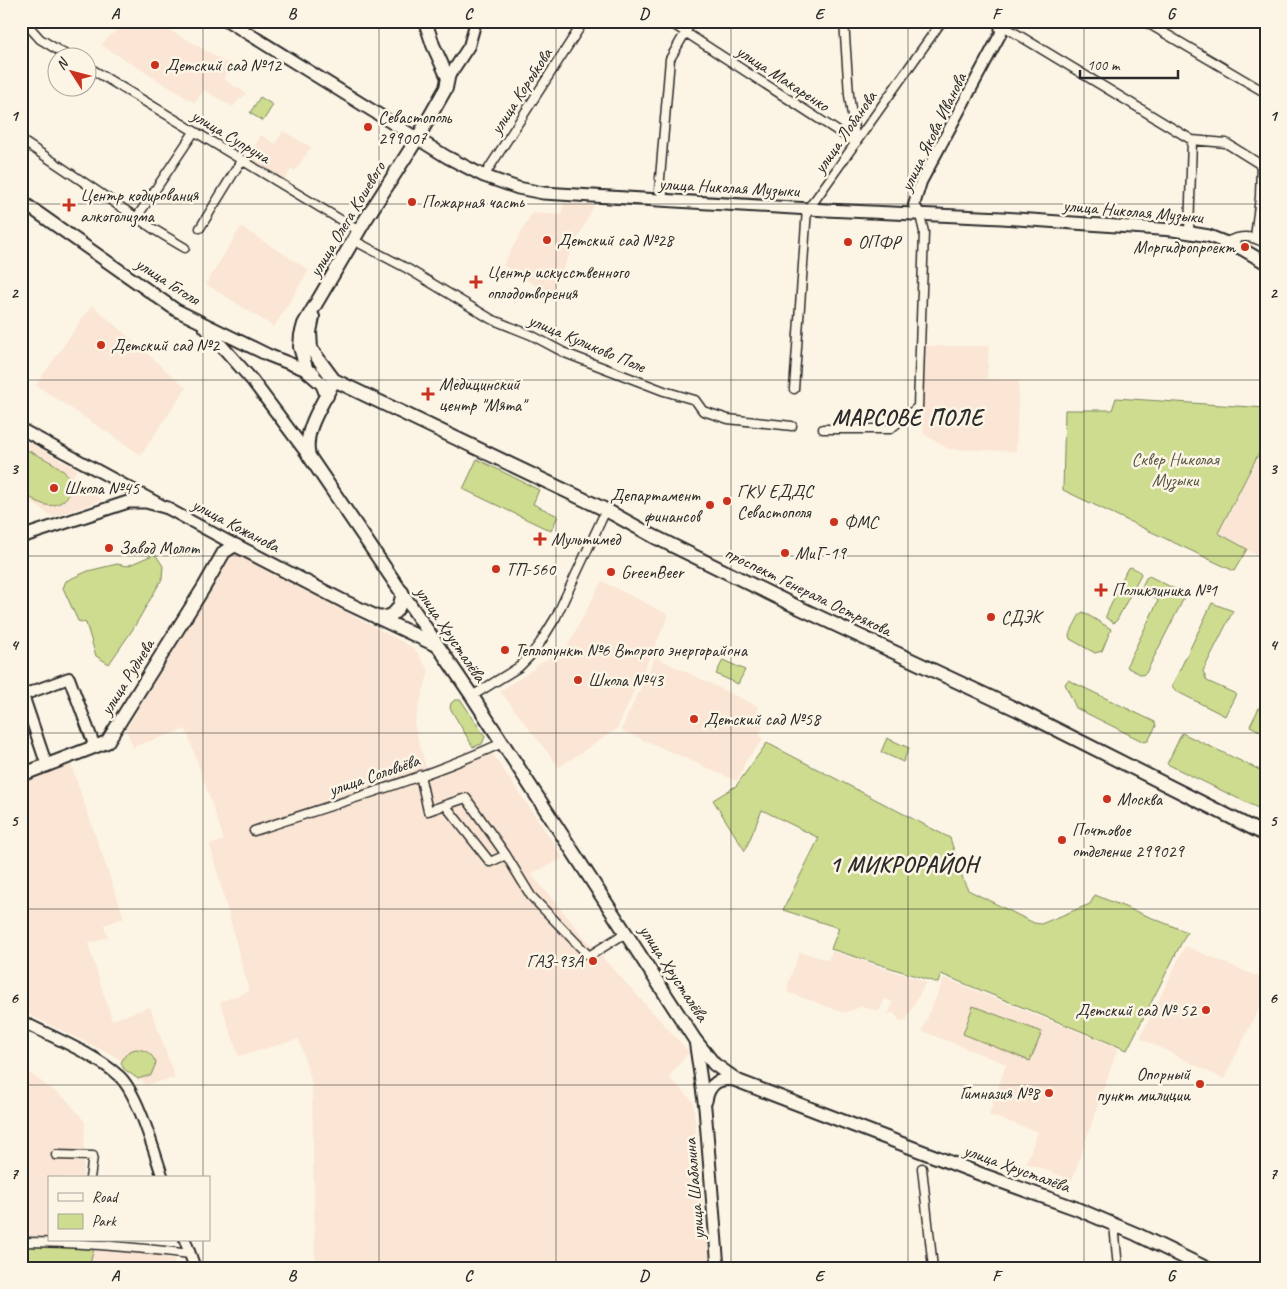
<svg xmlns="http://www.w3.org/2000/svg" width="1287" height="1289" font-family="Caveat,sans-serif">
<rect width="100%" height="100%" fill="#fcf5e5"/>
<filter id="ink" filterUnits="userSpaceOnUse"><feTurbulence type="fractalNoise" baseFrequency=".02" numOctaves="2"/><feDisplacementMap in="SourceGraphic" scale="10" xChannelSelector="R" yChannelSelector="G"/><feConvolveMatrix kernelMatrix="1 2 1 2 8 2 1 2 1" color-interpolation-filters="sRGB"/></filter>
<g filter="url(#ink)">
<path fill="#fbe5d4" d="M134,21H151L192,42L231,66L223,79L246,93L243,97L238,100L233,107L204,90L195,103L101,45L124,22L130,25Z
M283,131L311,147L295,171L291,169L284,181L247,159L261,135L275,144Z
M564,203L594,205L550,295L503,265L532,213L561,215Z
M241,227L309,270L274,327L206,284Z
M92,305L186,388L141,455L36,385Z
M924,346H989L987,379L1019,380L1016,451L948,449L924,434L922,408Z
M21,438L77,469L73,477L102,500L53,517L31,502L21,504Z
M1264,446L1266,447V559L1217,536Z
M234,553L414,648L429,671L414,724L428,775L492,753L549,836L563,858L531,874L585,938L689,1052L669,1077L693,1101L710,1268H315L312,1084L299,1039L239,1056L220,1002L249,991L210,845L224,840L186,729L133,747L126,729Z
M602,581L669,615L617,729L559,767L500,691L534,669L535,666L566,649Z
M655,657L757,706L759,714L764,717L762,721L765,722L759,735L763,740L747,759L737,781L621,730Z
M71,765L124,918L104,925L108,937L88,944L112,1020L150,1007L175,1078L145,1085L138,1074L115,1056L21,1011V782Z
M1185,946L1266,980V994L1224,1079L1140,1038Z
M832,951L926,982L906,1020L900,1021L893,1012L888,1015L893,1002L885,999L879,1011L861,1006L851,1011L842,1012L787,992L789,987L787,986L800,952L828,960Z
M944,978L1118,1048L1072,1180L1026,1163L1038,1132L989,1115L1006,1064L922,1031Z
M21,1067L67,1100L85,1122L83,1178H49V1240H109L173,1259L177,1268H21Z"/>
<path fill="#cddc8f" stroke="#7c845d" d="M260,97L273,105L263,121L250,113Z
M1116,398L1266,408V444L1264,443L1218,533L1247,549L1234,571L1063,490L1065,410H1112Z
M21,447C34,454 60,464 68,476C79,490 61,509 46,505C37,503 29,496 21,492Z
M477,459L539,490L533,504L558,516L551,531L463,489Z
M155,554L163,566L162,579L133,629L109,664L96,656L86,623L78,621L63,588L66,581L88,571L117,564L127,566Z
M1131,567L1139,571L1141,574L1117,620L1114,623L1106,618V616L1127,569Z
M1149,576L1183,593L1185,596L1146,673L1142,675L1128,668L1127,665L1158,601L1156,598L1142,591L1141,588L1146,578Z
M1212,603L1233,611L1203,671L1207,681L1236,694L1225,716L1176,691L1172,686Z
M1083,612L1111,629L1102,651L1095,653L1070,639L1069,635L1080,614Z
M723,660L745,670L738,684L716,674Z
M1068,680L1155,722L1156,726L1148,741L1144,742L1076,708L1065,684Z
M1266,694V734L1250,726Z
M455,700H461L485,737L482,744L473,747L450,708L451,703Z
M1182,733L1266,773V812L1167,764Z
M887,738L909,748L903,762L881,752Z
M767,743L950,838L964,882L968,890L1034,923L1041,924L1090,904L1095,895L1187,932L1127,1050L941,974L938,983L831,949L839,928L783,910L819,838L762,810L745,851L713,800L736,786Z
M973,1006L1042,1032L1030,1061L963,1034Z
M136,1049C147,1050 152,1054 156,1063L151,1075L138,1079L124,1069L121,1063C125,1055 127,1051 136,1049Z
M47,1244L94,1248L89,1268H21V1245Z"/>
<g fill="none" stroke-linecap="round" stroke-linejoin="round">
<g stroke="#2b2b2b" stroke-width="11">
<path id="minor" d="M24,21L40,39L71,58
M668,21L856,143
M844,21L849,95L856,143
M1144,21L1266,93
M1000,24L1192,140L1226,143L1266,168
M88,67L359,231
M21,140L155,230L185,248
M484,176L584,21
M662,200L663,193L659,190L670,59L692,21
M137,217L194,132
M200,228L241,161
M1189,232L1192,140
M1255,237L1260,197L1261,165
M353,240L408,269L491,319L531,335L565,353L664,391L695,400L703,411L728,419L792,426
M1226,242C1242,235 1251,235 1266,244
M794,389L807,209L815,200L942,21
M823,429H890L918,407L924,232L920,215
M472,696L519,667L530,656L540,643L556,617L606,510
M420,775L428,811L445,805L490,862L506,855L531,896L589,956L627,932
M445,805L466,798L506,855
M254,831C337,803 423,779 502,743
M56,1155L93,1156L90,1178
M922,1168L933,1268
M1114,1225L1118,1268
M21,1242C78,1242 134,1247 190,1254"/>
</g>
<g stroke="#2b2b2b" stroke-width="14">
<path id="tertiary" d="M448,78L469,46L476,21
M920,215L914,205L921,182L1001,33L1000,24L997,21
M21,429L235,545
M47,766L23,695L69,678L95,747
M21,1021C50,1036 95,1054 119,1076C138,1093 154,1152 163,1178
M185,1240L195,1268"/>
</g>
<g stroke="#2b2b2b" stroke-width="15">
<path id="secondary" d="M228,21L447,157L484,176L518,188L543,193L826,210L1002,218L1173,230L1209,236L1242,249L1266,263
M21,201L176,310L268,355L314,373
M204,326L252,380L309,456
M21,537L128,502H146L168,508
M695,1040L705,1108L718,1268
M706,1101C709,1083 720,1076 738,1081"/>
</g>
<g stroke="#2b2b2b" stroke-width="16">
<path id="primary" d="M313,317L310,332L311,349L334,380
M334,380C324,403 302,430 309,456L472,696L695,1040L714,1064L738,1081L983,1175L1075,1208L1136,1234L1206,1268
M334,380L606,510L653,536L787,602L1018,710L1266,835
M327,396L322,384L307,371L300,347L301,335L304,324L364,222L417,139L446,88L448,78L433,45L425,21
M376,617C393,620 402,608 402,592
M21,775L107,742L204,587L224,552L235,545L343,601L438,646"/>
</g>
<use href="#minor" stroke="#fcf5e5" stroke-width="8"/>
<use href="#tertiary" stroke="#fcf5e5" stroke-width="10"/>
<use href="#secondary" stroke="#fcf5e5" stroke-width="11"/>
<use href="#primary" stroke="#fcf5e5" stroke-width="12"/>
</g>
</g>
<path fill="none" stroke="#2b2b2b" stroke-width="1" stroke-opacity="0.55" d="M203,21V1178M379,21V1268M556,21V1268M731,21V1268M908,21V1268M1084,21V1268M21,204H1266M21,380H1266M21,556H1266M21,733H1266M21,909H1266M21,1085H1266M203,1240V1268"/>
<g fill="#c8321e" stroke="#fcf5e5" stroke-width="2">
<circle cx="155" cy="65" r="5"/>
<circle cx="368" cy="127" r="5"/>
<circle cx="412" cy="202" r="5"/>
<path d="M66.5 197.5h5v5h5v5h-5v5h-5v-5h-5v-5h5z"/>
<circle cx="547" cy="240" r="5"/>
<circle cx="848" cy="242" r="5"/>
<circle cx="1245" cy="247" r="5"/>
<path d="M473.5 274.5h5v5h5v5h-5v5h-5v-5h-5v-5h5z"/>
<circle cx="101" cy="345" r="5"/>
<path d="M425.5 386.5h5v5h5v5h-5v5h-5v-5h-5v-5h5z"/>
<circle cx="54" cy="488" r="5"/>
<circle cx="727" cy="501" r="5"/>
<circle cx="710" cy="505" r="5"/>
<circle cx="834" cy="522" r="5"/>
<path d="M537.5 531.5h5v5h5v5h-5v5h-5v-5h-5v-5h5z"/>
<circle cx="109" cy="548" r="5"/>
<circle cx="785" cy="553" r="5"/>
<circle cx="496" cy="569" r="5"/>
<circle cx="611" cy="572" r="5"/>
<path d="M1098.5 582.5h5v5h5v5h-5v5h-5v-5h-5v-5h5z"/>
<circle cx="991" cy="617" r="5"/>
<circle cx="505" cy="650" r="5"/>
<circle cx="578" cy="680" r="5"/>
<circle cx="694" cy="719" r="5"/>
<circle cx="1107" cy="799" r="5"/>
<circle cx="1062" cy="840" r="5"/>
<circle cx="593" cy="961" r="5"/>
<circle cx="1206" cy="1010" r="5"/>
<circle cx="1200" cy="1084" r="5"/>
<circle cx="1049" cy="1093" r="5"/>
</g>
<g text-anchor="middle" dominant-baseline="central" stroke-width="5" stroke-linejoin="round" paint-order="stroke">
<g font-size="18" fill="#2b2b2b" stroke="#fcf5e5" text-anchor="start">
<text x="165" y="65">Детский сад №12</text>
<text x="378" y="117">Севастополь<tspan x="378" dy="21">299007</tspan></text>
<text x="80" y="195">Центр кодирования<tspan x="80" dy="21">алкоголизма</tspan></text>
<text x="422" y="202">Пожарная часть</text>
<text x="557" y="240">Детский сад №28</text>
<text x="858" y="242">ОПФР</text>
<text x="1235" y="247" text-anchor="end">Моргидропроект</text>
<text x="487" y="272">Центр искусственного<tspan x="487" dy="21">оплодотворения</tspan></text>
<text x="111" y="345">Детский сад №2</text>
<text x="439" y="384">Медицинский<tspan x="439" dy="21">центр "Мята"</tspan></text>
<text x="64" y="488">Школа №45</text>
<text x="737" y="491">ГКУ ЕДДС<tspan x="737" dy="21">Севастополя</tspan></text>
<text x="700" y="495" text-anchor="end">Департамент<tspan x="700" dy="21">финансов</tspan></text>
<text x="844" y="522">ФМС</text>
<text x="551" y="539">Мультимед</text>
<text x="119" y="548">Завод Молот</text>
<text x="795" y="553">МиГ-19</text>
<text x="506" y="569">ТП-560</text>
<text x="621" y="572">GreenBeer</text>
<text x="1112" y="590">Поликлиника №1</text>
<text x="1001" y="617">СДЭК</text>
<text x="515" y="650">Теплопункт №6 Второго энергорайона</text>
<text x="588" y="680">Школа №43</text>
<text x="704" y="719">Детский сад №58</text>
<text x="1117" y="799">Москва</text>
<text x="1072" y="830">Почтовое<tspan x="1072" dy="21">отделение 299029</tspan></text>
<text x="583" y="961" text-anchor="end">ГАЗ-93А</text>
<text x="1196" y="1010" text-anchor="end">Детский сад № 52</text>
<text x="1190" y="1074" text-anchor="end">Опорный<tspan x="1190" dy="21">пункт милиции</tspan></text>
<text x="1039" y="1093" text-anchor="end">Гимназия №8</text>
</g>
<g font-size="18" fill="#2b2b2b" stroke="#fcf5e5">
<text transform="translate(783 78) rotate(33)">улица Макаренко</text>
<text transform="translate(521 91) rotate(-57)">улица Коробкова</text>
<text transform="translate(845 132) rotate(-55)">улица Лобанова</text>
<text transform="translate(933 132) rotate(-64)">улица Якова Иванова</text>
<text transform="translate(231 136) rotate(31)">улица Супруна</text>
<text transform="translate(729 187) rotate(3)">улица Николая Музыки</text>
<text transform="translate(1133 211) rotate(5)">улица Николая Музыки</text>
<text transform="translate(347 219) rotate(-59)">улица Олега Кошевого</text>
<text transform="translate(168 281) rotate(33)">улица Гоголя</text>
<text transform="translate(587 343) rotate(23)">улица Куликово Поле</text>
<text transform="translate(236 525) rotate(28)">улица Кожанова</text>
<text transform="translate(808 591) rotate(26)">проспект Генерала Острякова</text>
<text transform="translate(451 634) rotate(56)">улица Хрусталёва</text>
<text transform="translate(127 677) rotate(-58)">улица Руднева</text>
<text transform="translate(374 775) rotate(-19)">улица Соловьёва</text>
<text transform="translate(674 973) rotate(57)">улица Хрусталёва</text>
<text transform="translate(1017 1168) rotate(20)">улица Хрусталёва</text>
<text transform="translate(694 1189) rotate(-95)">улица Шабалина</text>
</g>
<g font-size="18" fill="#545744" stroke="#fcf5e5">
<text x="1175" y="459">Сквер Николая<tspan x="1175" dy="21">Музыки</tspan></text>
</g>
<g font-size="22" font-weight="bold" letter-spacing="1" fill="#2b2b2b" stroke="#fcf5e5">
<text x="908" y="418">МАРСОВЕ ПОЛЕ</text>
<text x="904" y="865">1 МИКРОРАЙОН</text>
</g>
</g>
<rect width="1287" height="1289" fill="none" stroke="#fcf5e5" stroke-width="55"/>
<rect x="48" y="1176" width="162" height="65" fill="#fcf5e5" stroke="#a8a49b"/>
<rect x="58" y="1193" width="25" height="8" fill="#fcf5e5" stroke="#a8a49b"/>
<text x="92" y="1202" font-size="15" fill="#2b2b2b">Road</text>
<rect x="58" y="1214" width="25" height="15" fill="#cddc8f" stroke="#a8a49b"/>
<text x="92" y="1226" font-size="15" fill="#2b2b2b">Park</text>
<g transform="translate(72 72) rotate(306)"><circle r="24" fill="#fcf5e5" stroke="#a8a49b"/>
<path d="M0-4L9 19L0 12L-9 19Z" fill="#c8321e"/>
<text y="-8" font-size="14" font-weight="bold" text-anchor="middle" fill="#2b2b2b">N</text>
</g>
<path d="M1080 70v8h98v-8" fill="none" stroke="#2b2b2b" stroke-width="2.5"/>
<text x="1087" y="70" font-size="15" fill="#2b2b2b" stroke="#fcf5e5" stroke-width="4" paint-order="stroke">100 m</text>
<rect x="28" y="28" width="1232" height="1234" fill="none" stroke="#2b2b2b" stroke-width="2"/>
<g font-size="16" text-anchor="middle" font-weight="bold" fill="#2b2b2b">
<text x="115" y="19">A</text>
<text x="292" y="19">B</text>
<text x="468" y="19">C</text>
<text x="644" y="19">D</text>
<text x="819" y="19">E</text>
<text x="996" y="19">F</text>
<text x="1171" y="19">G</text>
<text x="14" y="121">1</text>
<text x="1273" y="121">1</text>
<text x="14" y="298">2</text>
<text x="1273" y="298">2</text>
<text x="14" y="474">3</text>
<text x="1273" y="474">3</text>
<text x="14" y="650">4</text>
<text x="1273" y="650">4</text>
<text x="14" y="826">5</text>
<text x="1273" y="826">5</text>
<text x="14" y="1003">6</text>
<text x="1273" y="1003">6</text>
<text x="14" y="1179">7</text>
<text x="1273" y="1179">7</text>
<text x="115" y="1281">A</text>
<text x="292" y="1281">B</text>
<text x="468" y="1281">C</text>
<text x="644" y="1281">D</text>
<text x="819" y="1281">E</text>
<text x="996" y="1281">F</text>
<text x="1171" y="1281">G</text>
</g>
</svg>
